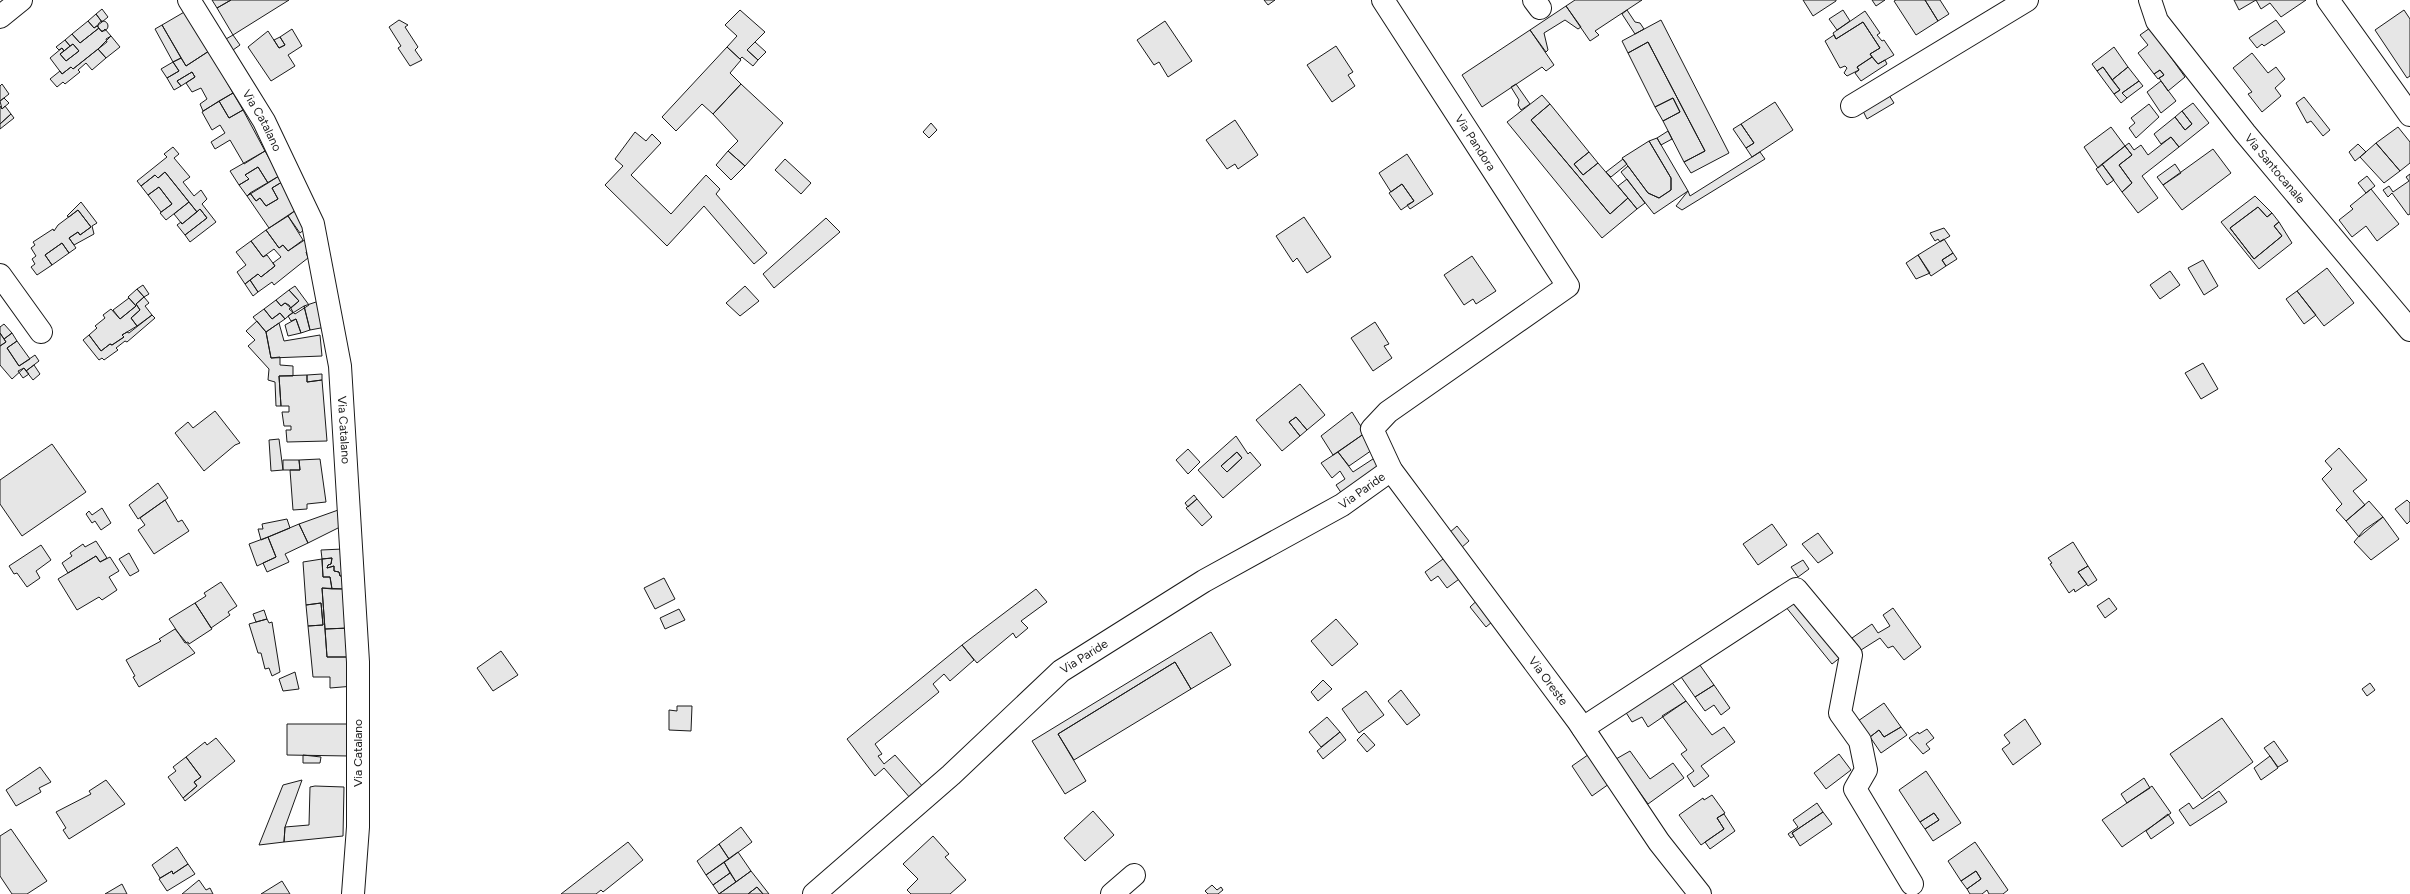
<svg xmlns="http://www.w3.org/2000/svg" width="2410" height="894" font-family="Figtree,sans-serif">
<rect width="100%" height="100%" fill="#fff"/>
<path fill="#e6e6e6" stroke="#1a1a1a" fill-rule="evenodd" d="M212,0H231L217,8Z
M231,0H289L233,35L217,8Z
M1264,0H1275L1268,5Z
M1575,0H1642L1595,31L1599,35L1590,41L1566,6Z
M1803,0H1836V1L1813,16Z
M1872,0H1885L1876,6Z
M1896,0H1925L1938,21L1916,35L1894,1Z
M1925,0H1940L1949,14L1938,21Z
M2234,0H2256L2239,10Z
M2256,0H2306L2281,17L2270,3L2261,9Z
M1566,6L1581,27L1578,29L1565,20L1544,33L1548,50L1546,52L1530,30Z
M102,9L108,17L102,22L96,14Z
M740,10L765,32L747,50L758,60L753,66L742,57L740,59L727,47L737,36L725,25Z
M1627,10L1635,22L1640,23L1644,29L1635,34L1622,14Z
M1843,10L1850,21L1837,30L1829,19Z
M2404,10L2410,19V76L2407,78L2375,30Z
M186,11L209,51L186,66L162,25Z
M1865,11L1880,33L1877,35L1882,41L1884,40L1894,55L1878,64L1870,54L1880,48L1863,22L1836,39L1833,33Z
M96,14L102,22L94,28L88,21Z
M399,20L408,25L405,27L418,47L415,50L422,60L410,66L398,48L401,46L389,27Z
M1661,20L1729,153L1691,173L1684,162L1705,151L1648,42L1628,53L1622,41Z
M2276,20L2285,32L2264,46L2262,44L2257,48L2249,38Z
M88,21L94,28L97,26L99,28L80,43L72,34Z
M1165,21L1192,61L1168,77L1159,62L1154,65L1137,40Z
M98 26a5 5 0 1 1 10 0a5 5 0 1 1-10 0Z
M1863,22L1880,48L1870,54L1872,57L1857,67L1859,70L1847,76L1844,73L1847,68L1845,66L1840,68L1825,41L1834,35L1836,39Z
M162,25L181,58L173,62L155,29Z
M99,28L102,32L105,29L111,36L106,39L107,42L73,69L71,67L62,74L50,58L62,48L64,51L60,54L66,61L79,51L73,44L70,46L65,40L72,34L80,43Z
M2150,28L2185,77L2168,91L2159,78L2164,75L2160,70L2154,74L2138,53L2148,45L2140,35Z
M292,29L302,46L288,55L295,66L271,81L248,47L268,31L279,48L285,45L280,37Z
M1530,30L1554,65L1546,71L1542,67L1482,107L1462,75Z
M233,35L240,45L233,50L226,39Z
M111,36L120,47L106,58L98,49Z
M280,37L285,45L279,48L274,40Z
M65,40L70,46L64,51L62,48L59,50L56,47Z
M755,42L766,52L758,60L747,50Z
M1648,42L1705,151L1684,162L1663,121L1680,112L1673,98L1655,107L1628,53Z
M73,44L79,51L66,61L60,54Z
M1336,46L1353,72L1348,75L1355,86L1332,102L1307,65Z
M727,47L741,60L730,73L741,84L713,114L702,104L676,131L662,117Z
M2114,47L2128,67L2112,80L2103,67L2097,71L2092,64Z
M98,49L106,58L92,70L86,63L78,70L80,72L65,84L63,82L57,87L50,79L60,71L62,74L71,67L73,69Z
M209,51L233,93L203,111L200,104L207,99L201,88L192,92L186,83L195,77L192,72L177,81L181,86L174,90L167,78L179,71L173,62L181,58L186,66Z
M2252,53L2268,73L2276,67L2285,79L2275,88L2281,96L2262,112L2248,94L2252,92L2233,68Z
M1872,57L1878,64L1885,60L1887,64L1861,81L1855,73L1859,70L1857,67Z
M173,62L179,71L167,78L161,69Z
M2103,67L2120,90L2114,94L2097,71Z
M2128,67L2139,81L2122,93L2127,98L2121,103L2114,94L2120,90L2112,80Z
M2160,70L2164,75L2158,79L2154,74Z
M192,72L195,77L181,86L177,81Z
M2139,81L2143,86L2127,98L2122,93Z
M2161,81L2176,101L2161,113L2147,92Z
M2,84L9,94L0,101V86Z
M741,84L783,123L745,166L728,151L738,141L713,114Z
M1516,84L1530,104L1521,110L1518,105L1519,100L1511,87Z
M1887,92L1894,103L1867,119L1863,111Z
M233,93L243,110L229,118L219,101Z
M1542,95L1550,104L1531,120L1610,214L1628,198L1637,209L1602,238L1507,122Z
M2304,97L2330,130L2323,136L2311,121L2307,123L2296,103Z
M4,98L9,103L2,109L0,101Z
M1673,98L1680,112L1663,121L1655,107Z
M219,101L229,118L243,110L265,151L244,164L230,140L215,149L211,142L225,133L220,125L212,130L202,112Z
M1775,102L1793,130L1752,157L1746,148L1754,143L1741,124Z
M2193,103L2209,123L2179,147L2171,137L2161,144L2154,134L2175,117L2185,130L2192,124L2182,111Z
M1550,104L1589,152L1574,164L1583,175L1598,163L1628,198L1610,214L1531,120Z
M2149,104L2159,117L2136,138L2129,128L2135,123L2131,118Z
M0,106L2,109L5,106L11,114L0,124Z
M2182,111L2192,124L2185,130L2175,117Z
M11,114L14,118L0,129V124Z
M1235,120L1258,155L1238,169L1235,164L1227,169L1206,140Z
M931,123L937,130L929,138L923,132Z
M1741,124L1754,143L1746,148L1733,129Z
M2111,127L2125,146L2098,168L2084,147Z
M2398,127L2410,142V163L2400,171L2376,143Z
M1668,131L1672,139L1661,145L1657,138Z
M635,132L646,141L652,134L661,143L631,175L671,214L706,175L720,189L716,194L767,253L754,264L704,206L667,246L605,185L623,166L615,159Z
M2171,137L2179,147L2142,176L2158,198L2138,213L2122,192L2132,183L2119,165L2132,155L2125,146L2129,143L2134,150L2141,145L2148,155Z
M1657,138L1688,191L1654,214L1621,172L1628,166L1648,193L1659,198L1671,190V178L1649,141Z
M1649,141L1671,178V190L1659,198L1648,193L1622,158Z
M2376,143L2400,171L2384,183L2360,157Z
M2358,144L2366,152L2355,161L2349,152Z
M2125,146L2132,155L2119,165L2132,183L2122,192L2102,164Z
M173,147L179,154L174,158L190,177L183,182L194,196L201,190L207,199L202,204L216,222L190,242L185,235L207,218L200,209L197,212L165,172L158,178L155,175L141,186L137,181L167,157L164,154Z
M2213,149L2231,173L2182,210L2163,185Z
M265,151L279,176L268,183L258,167L245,175L249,179L239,185L230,171Z
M728,151L745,166L731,180L716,165Z
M1589,152L1598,163L1583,175L1574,164Z
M1760,152L1765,159L1682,210L1676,206L1688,191L1690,196Z
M1407,154L1433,194L1410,209L1407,205L1414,201L1402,184L1391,192L1379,173Z
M785,159L811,183L801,194L775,170Z
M1623,159L1627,164L1611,177L1606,172Z
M2102,164L2114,180L2107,185L2096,169Z
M2175,164L2181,173L2163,185L2157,177Z
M258,167L268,183L247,196L239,185L249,179L245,175Z
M165,172L189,202L166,220L160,213L172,204L159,187L148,195L141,186L155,175L158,178Z
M2410,174V214L2408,215L2392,193L2388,197L2383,190L2389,186L2393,192L2409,181L2406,177Z
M279,176L282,182L272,188L278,199L266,206L260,198L256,201L250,193Z
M2367,176L2375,186L2366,193L2358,183Z
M1627,179L1645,203L1637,209L1618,186Z
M282,182L296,210L269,228L247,196L250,193L256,201L260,198L266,206L278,199L272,188Z
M1402,184L1414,201L1401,210L1389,193Z
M159,187L172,204L161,212L148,195Z
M2371,189L2399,224L2377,241L2366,226L2352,237L2339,220L2353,209L2350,206Z
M2255,196L2272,213L2267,217L2258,207L2230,228L2254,259L2282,236L2274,226L2279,222L2292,243L2259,269L2221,222Z
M81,202L97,223L92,226L94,234L74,245L69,238L78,232L80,235L91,227L78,210L69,217L67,216Z
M189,202L197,212L182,224L174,214Z
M2258,207L2267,217L2272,213L2279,222L2274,226L2282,236L2254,259L2230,228Z
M200,209L207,218L185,235L177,225L181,222L182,224Z
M78,210L91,227L80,235L78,232L69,238L76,248L69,253L62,243L45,255L52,265L37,275L31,267L35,264L32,259L36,256L31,248L35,245L33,242L53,229L54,231L58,225Z
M296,210L305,229L300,233L288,216Z
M288,216L303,240L288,251L283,245L279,248L266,230Z
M1304,217L1331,257L1307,273L1297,258L1293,262L1276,236Z
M826,218L840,232L774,288L763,274Z
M1944,228L1950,236L1940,242L1938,239L1935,241L1930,233Z
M266,230L279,248L283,245L288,251L306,239L310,251L306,252L308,258L299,265L274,285L272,282L258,292L250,280L258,274L261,277L275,266L273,263L281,257L274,249L263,257L251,241Z
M1944,239L1953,253L1942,260L1946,266L1931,276L1918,255Z
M251,241L263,257L267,255L275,266L261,277L258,274L245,284L237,272L246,265L236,252Z
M62,243L69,253L52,265L45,255Z
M1953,253L1957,259L1946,266L1942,260Z
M1918,255L1930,273L1916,279L1906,263Z
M1472,256L1496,291L1476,304L1473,299L1464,305L1444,275Z
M2203,260L2218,286L2204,295L2188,268Z
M2327,268L2354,303L2324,326L2297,291Z
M2170,271L2180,285L2160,299L2150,285Z
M250,280L258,292L253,296L245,284Z
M143,285L149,294L144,297L137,289Z
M295,286L309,305L295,314L289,309L299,301L289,290Z
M745,286L759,301L740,316L726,303Z
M137,289L144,297L136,304L140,310L131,318L137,326L122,335L124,337L112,345L110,344L101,351L89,335L97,328L95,326L105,318L103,315L111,309L120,319L136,306L128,297Z
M289,290L299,301L291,308L285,303L281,306L276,300Z
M2297,291L2316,315L2304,324L2286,299Z
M144,297L149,303L145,306L152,315L137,326L131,318L140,310L136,304Z
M129,298L136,306L120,319L113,310Z
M276,300L281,306L285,303L289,305L293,312L285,319L280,313L272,319L264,309Z
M319,301L326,327L310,330L304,306Z
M304,306L310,330L301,333L296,319L291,321L288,316Z
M264,309L272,319L280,313L285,319L266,332L253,317Z
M152,315L155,318L127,342L125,341L116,348L118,350L104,360L102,358L99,360L83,340L89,335L101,351L110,344L112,345L124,337L122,335L127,332L129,333Z
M296,319L301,333L288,336L285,325Z
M257,321L266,332L271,358L280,357V365L293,366V376H279L281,406H276L275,382L268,380L269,369L248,346L255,340L246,331Z
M1375,322L1389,344L1384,346L1392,358L1373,371L1351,338Z
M279,323L284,341L320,335L322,356L271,358L266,332Z
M4,324L12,333L4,339L0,333V327Z
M0,333L6,342L0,346Z
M12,333L17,341L7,348L19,366L35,355L39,361L26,371L24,368L12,379L0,365V346L6,342L4,339Z
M17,341L30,359L19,366L7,348Z
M2203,363L2218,389L2201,399L2185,373Z
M34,365L40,374L33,380L26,371Z
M24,368L29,374L23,378L18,371Z
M322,374V380L307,382V375Z
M307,375V382L322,380L327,441L287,442L286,430H291V426H284L282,412H289V406H281L279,376Z
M1300,384L1325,415L1307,430L1296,417L1289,422L1300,436L1282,451L1256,420Z
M215,411L240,443L235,445L204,471L175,433L188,422L193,428Z
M1352,412L1365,433L1333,455L1321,436Z
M1296,417L1307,430L1300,436L1289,422Z
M1365,433L1375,448L1349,466L1338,452Z
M1236,436L1248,454L1250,452L1261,465L1223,498L1198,470ZM1237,452L1242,458L1227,472L1221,466Z
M279,439L283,470L271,471L269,440Z
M52,444L86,492L22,536L0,504V480Z
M2339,448L2367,480L2353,491L2365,505L2346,521L2336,510L2342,504L2322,479L2332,469L2325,461Z
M1188,449L1200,462L1188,474L1176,460Z
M1237,452L1242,458L1227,472L1221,466Z
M1338,452L1353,472L1379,455L1386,466L1344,497L1336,485L1345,479L1340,471L1332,478L1321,463Z
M320,459L326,502L307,504V509L293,510L290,470H300L299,460Z
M283,460H299L300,470H283Z
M158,483L168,498L138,519L129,505Z
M1194,495L1197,499L1188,507L1185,503Z
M1197,499L1212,517L1202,526L1186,508Z
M165,500L178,522L182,520L189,531L154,554L138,530L145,525L140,518Z
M2407,500L2410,503V521L2407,524L2395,509Z
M2369,501L2383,517L2359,537L2346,521Z
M102,508L111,523L101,530L95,521L92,523L86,514L89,511L92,515Z
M341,509L340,527L308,543L299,524Z
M2383,517L2399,539L2371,560L2354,542L2364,530Z
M287,519L290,528L261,540L258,529H263L262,524Z
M299,524L308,543L285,554L289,562L267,572L263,563L276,557L268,537Z
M1772,524L1787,545L1758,565L1743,544Z
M1457,526L1469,541L1461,548L1449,533Z
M1818,533L1833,553L1818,563L1802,544Z
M268,537L276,557L257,566L249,544Z
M96,541L107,558L100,562L96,556L68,573L62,563L72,556L70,553L83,544L85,547Z
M2073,542L2088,566L2078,572L2087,584L2075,592L2074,589L2069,593L2050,564L2052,563L2048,558Z
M41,545L51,560L36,571L40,578L27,587L17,573L14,574L9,566Z
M343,549L344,576H340L339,572L334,571V566L327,568L328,565L331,564L332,558L322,559L321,550Z
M129,553L139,571L130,576L119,559Z
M1450,554L1466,574L1447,588L1438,576L1431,581L1425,572Z
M96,556L100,562L110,557L119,571L109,577L117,590L102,600L99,597L77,610L58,579Z
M332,558L331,564L328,565L327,568L334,566V571L339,572L340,576H344L345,589H332L330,577H323L322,559Z
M322,559L323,577H330L332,589L322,588L327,657H352L354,686L330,688V677H313L308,626L323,625L321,603L306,605L303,562Z
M1803,560L1809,569L1798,577L1791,567Z
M2088,566L2097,580L2088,586L2078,572Z
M664,578L675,599L655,609L644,588Z
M221,582L237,606L228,612L230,615L211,628L195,603L206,596L204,593Z
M322,588L346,589L349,628L325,629Z
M1036,589L1047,602L1021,621L1028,628L1016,638L1013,633L977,663L962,645Z
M1483,595L1499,616L1486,627L1470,607Z
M2109,598L2117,609L2105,618L2097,606Z
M1781,601L1800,604L1846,653L1832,664Z
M195,603L212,629L189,644L188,642L185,643L169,619Z
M321,603L323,625L308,626L306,605Z
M1893,608L1921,647L1904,660L1893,646L1888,648L1880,638L1861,650L1852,638L1872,624L1878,633L1890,626L1883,615Z
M679,609L685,620L665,629L660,618Z
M264,610L267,619L256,622L253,614Z
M267,619L269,623L272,622L280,672L272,676L269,668L265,669L261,653H258L249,624Z
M1336,619L1358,644L1332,666L1311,641Z
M349,628L352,657H327L325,629Z
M175,629L195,653L139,687L133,677L135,676L126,660L161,641L159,639Z
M1211,632L1231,665L1191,689L1175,662L1058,734L1086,781L1065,794L1032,741Z
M962,645L974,660L950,681L944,674L933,684L939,692L875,744L882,754L878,756L884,764L895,755L924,788L911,799L884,768L875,776L847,739Z
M501,651L518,675L493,691L477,668Z
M1697,661L1714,685L1695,697L1679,674Z
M1175,662L1191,689L1074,760L1058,734Z
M295,672L299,689L283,691L279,679Z
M1323,680L1332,689L1318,701L1311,692Z
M1670,680L1686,701L1648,727L1642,717L1632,722L1625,711Z
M2370,683L2375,690L2367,696L2362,689Z
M1714,685L1730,708L1721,715L1714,705L1705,711L1695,697Z
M1401,690L1420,715L1407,725L1388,701Z
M1366,691L1384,715L1359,733L1342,709Z
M1686,701L1712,735L1724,727L1735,742L1701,766L1709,776L1694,787L1687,776L1694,771L1681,754L1687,750L1662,716Z
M1884,703L1901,727L1884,737L1879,730L1870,737L1858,721Z
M677,706H692L691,731L669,730V710L677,711Z
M1327,717L1340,732L1321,747L1309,732Z
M2222,718L2253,762L2202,799L2170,754Z
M2025,719L2041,744L2013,765L2002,749L2010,743L2004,735Z
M287,724H349V756L287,755Z
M1901,727L1907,735L1881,753L1870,737L1879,730L1884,737Z
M1927,729L1934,738L1926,744L1930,749L1923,754L1909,738L1918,732L1919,734Z
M1340,732L1346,740L1323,759L1317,751Z
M1364,733L1375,745L1367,752L1357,740Z
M216,738L235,761L185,801L183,798L197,786L194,782L201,777L186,757L205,742L207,745Z
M2274,741L2288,761L2278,767L2264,748Z
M1595,750L1616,779L1592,796L1572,766Z
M1630,751L1650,779L1673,763L1684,778L1648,804L1616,759Z
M1839,754L1851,770L1826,789L1814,773Z
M303,755L321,757L320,763H303Z
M2270,756L2278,768L2261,780L2254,768Z
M186,757L201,777L194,782L197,786L183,798L168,777L176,771L173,767Z
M40,767L51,782L39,788L41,792L16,806L6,790Z
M1926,771L1961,823L1933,841L1925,829L1939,820L1934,813L1920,822L1899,790Z
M2144,778L2150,788L2127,803L2121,794Z
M106,780L125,804L69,839L63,830L66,828L56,812L91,794L89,791Z
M302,780L285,827L284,842L259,845L283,785Z
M315,786L344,787L343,836L284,842L285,827L309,825L310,787Z
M2152,786L2171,813L2122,847L2102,820Z
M2219,791L2227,802L2190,826L2179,810L2189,803L2193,809Z
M1712,795L1725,813L1717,818L1724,829L1701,845L1679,815L1703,798L1704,800Z
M1817,803L1823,812L1792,833L1794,836L1791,838L1788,834L1798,827L1793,820Z
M1093,811L1114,835L1085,861L1064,838Z
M1823,812L1832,824L1800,846L1792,833Z
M1934,813L1939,820L1925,829L1920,822Z
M1724,814L1735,831L1710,849L1705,842L1724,829L1717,818Z
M2168,814L2174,823L2151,839L2146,831Z
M741,827L752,842L729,859L719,844Z
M11,829L47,881L27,894H12L0,876V836Z
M933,836L949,854L945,857L966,880L950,894H911L907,890L918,879L903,864Z
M628,842L643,860L603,892L601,890L596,894H561Z
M1975,842L2008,890L2003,894H1989L1987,890L1982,894H1970L1967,889L1981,879L1976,871L1961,881L1948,861Z
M719,844L729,859L706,875L697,861Z
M177,847L188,864L173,874L172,871L160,878L152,865Z
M738,852L751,871L736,882L724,862Z
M724,862L730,873L713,885L706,875Z
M188,864L195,874L167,891L159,879L172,871L173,874Z
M751,871L769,894H763L757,887L748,894H719Z
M1976,871L1981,879L1967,889L1961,881Z
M730,873L736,882L719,894L713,885Z
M199,880L206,890L210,888L213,894H182Z
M282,881L290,894H261Z
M122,884L127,894H105Z
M1212,885L1217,890L1221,887L1223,890L1218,894H1208L1205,891Z
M757,887L763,894H748Z"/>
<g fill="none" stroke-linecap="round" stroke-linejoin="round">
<g stroke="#1a1a1a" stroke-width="24">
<g id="minor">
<path id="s1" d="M189,0L264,121L313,224L340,366L358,662V827L353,894"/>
<path id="s2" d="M1383,0L1568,286L1388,412L1372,429L1391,470L1578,721L1659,842L1700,894"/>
<path d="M1534,0L1540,8"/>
<path id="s3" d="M2150,0L2157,21L2245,133L2410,330"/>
<path d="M2328,0L2410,115"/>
<path d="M0,17L21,0"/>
<path d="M1852,106L2027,0"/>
<path d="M0,275L41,332"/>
<path d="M1583,728L1796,589L1851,655L1840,713L1860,741L1866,770L1855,789L1912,884"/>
<path id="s4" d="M814,894L951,775L1061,671L1204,581L1342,505L1391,470"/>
<path d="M1112,894L1134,875"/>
</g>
</g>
<use href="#minor" stroke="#fff" stroke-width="22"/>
</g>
<g text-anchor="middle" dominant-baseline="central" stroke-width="3" stroke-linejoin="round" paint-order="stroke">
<g font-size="12" fill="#1a1a1a" stroke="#fff">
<text stroke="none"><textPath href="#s1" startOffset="141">Via Catalano</textPath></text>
<text stroke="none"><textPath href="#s2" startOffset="170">Via Pandora</textPath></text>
<text stroke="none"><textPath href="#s3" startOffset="211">Via Santocanale</textPath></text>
<text stroke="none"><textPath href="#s1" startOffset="465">Via Catalano</textPath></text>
<text stroke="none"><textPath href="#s4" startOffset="684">Via Paride</textPath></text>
<text stroke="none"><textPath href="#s4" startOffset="360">Via Paride</textPath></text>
<text stroke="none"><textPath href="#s2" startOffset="892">Via Oreste</textPath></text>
<text transform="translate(358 753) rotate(-90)">Via Catalano</text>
</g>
</g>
</svg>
